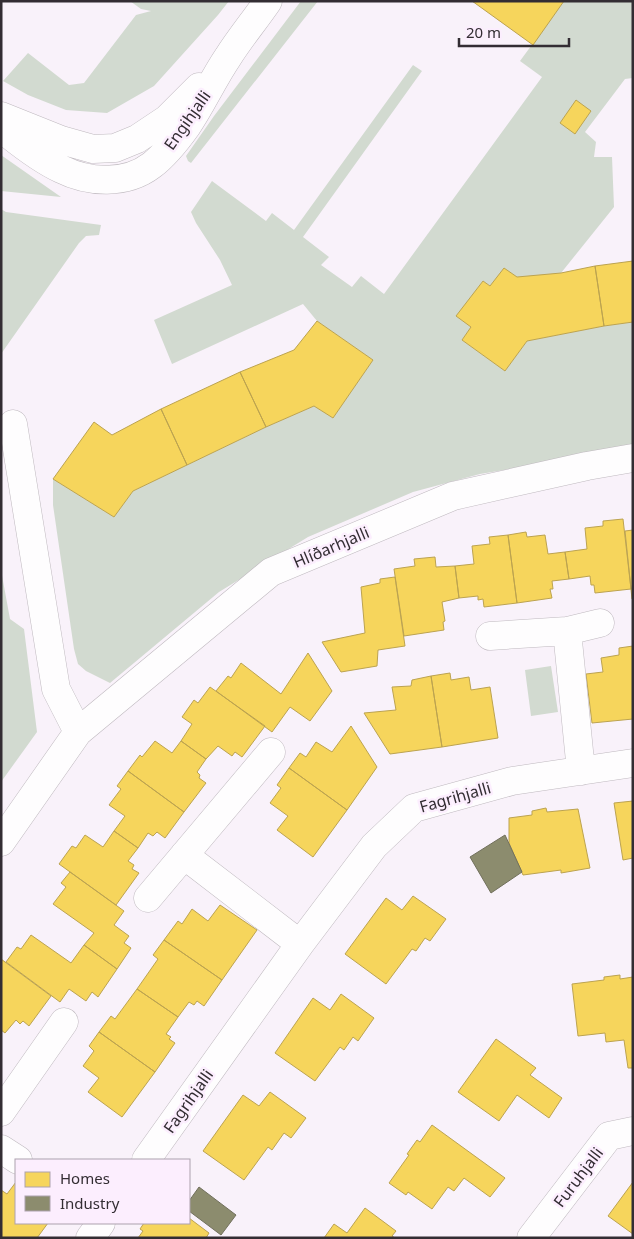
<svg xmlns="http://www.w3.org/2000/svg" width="634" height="1239" font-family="'Noto Sans',sans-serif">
<rect width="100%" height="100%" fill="#f9f2fa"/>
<path fill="#d2dad0" d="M130,1H229L218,15L154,86L107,113L66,110L28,95L3,81L28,53L69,85L84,83L136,15L151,11L141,9Z
M301,1H318L191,163L188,161L186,156L214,116Z
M564,1H633V78L625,79L585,132L596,142L594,157H612L614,207L561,273L490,286L483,281L457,316L471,327L462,340L505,371L527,341L604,326L633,322V449L480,474L413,492L308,537L219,592L110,683L86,671L78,664L74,649L53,505V479L114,517L133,491L266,427L314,406L333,418L373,360L317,321L303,304L172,364L154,320L232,285L220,260L196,223L191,212L212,181L266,221L272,213L294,230L413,65L422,71L303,237L329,257L321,265L352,287L361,276L384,294L542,77L520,61Z
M1,155L61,197L1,191Z
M1,209L6,212L101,225L99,235L86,236L79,243L1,354Z
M1,570L10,619L24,629L37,732L1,782Z
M551,666L558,712L531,716L525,670Z"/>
<path fill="#f6d55c" stroke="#bca350" d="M472,1H564L533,45Z
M576,100L591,111L575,134L560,123Z
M633,261V322L604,326L595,266Z
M595,266L604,326L527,341L505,371L462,340L471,327L456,316L483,281L490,286L504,268L517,277L561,273Z
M317,321L373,360L333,418L314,406L266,427L240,372L294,350Z
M240,372L266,427L187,465L161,409Z
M161,409L187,465L133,491L114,517L53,479L94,422L112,435Z
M623,519L631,589L595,593L594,585H591L590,576L569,579L565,552L587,549L585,528L603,526V521Z
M633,530V599H632L625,531Z
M526,532L527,537L545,535L548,554L565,552L569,579L552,581L553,589H550L552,598L517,603L508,535Z
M508,535L517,603L484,607L483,599L478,600V596L459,598L455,566L474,564L472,546L490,544L489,537Z
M435,557L436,567L455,566L459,598L442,602L445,621L443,622L444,630L404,636L394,569L415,566L414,559Z
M395,577L405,646L378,650L377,666L341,672L322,642L365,633L361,587L380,583V579Z
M633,646V719L592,723L586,674L603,672L601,658L619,655V648Z
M308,653L332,691L310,721L290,707L272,732L216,691L228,676L231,678L241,663L281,694Z
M450,673L451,680L469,677L471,690L490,687L498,738L442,747L431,676Z
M431,676L442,747L390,754L364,713L396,710L392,687L411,686L412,680Z
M210,687L265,726L242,757L235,752L232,756L218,746L206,759L181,741L192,724L182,717L194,700L198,703Z
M351,726L377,767L347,810L289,768L300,753L306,757L316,742L332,752Z
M155,741L172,753L181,741L206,759L197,772L200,775L199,778L206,783L184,812L128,771L140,755L142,757Z
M289,768L347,810L313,857L277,830L288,816L270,803L281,788L277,785Z
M128,771L184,812L165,838L157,832L153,836L148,833L138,848L114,831L125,816L109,805L121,789L117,786Z
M633,801V858L623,860L614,803Z
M546,808L547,812L578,809L590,868L561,873V870L523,875L509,843V818L532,815V811Z
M114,831L138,848L128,861L134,865L132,869L139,873L116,905L59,864L72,846L76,848L85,835L103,847Z
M70,872L124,911L114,925L129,936L124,943L131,948L117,969L84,945L94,933L53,904L66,887L61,883Z
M413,896L446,919L430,941L425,938L416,951L412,949L386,984L345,954L386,898L402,910Z
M220,905L257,930L222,980L164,940L178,921L182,924L192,909L208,921Z
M31,935L71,963L84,945L117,969L98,997L92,992L86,1001L69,989L60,1002L6,962L17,947L21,949Z
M164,940L222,980L204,1006L197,1001L194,1005L189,1002L178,1017L137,989L158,959L153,955Z
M1,959L51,996L29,1026L23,1021L20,1024L16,1020L5,1033L1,1030Z
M620,975V979L633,977V1068H628L624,1040L606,1042L605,1033L578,1036L572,984L604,980V977Z
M137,989L178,1017L166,1034L171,1037L169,1039L175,1043L155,1072L99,1032L111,1016L115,1019Z
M341,994L374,1018L358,1041L353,1037L344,1050L340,1047L315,1081L275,1053L313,998L330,1010Z
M99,1032L155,1072L122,1117L88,1092L99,1078L83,1066L94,1051L89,1046Z
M496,1039L536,1068L530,1075L562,1098L549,1118L517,1095L499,1121L458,1092Z
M270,1092L306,1118L291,1138L284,1133L272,1150L268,1147L244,1180L203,1151L243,1095L259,1106Z
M432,1125L505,1178L490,1197L464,1178L454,1191L448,1187L432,1209L408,1192L406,1195L389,1183L409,1155L407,1154L417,1140L420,1142Z
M16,1182V1223H48L37,1238H1V1190L7,1194Z
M633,1182V1234L608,1216Z
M365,1208L396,1231L392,1236L395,1238H324L334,1224L347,1233Z
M189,1218L209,1233L206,1238H138L143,1231L140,1229L144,1223H189Z"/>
<path fill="#8c8c6e" stroke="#71705c" d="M505,835L522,872L491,893L470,857Z
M199,1187L236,1215L221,1235L189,1211V1201Z"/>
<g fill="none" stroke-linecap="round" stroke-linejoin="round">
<g stroke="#bfb9bf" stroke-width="29">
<path id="minor" d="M1,116L61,140L93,149L115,148L137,139L167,119L199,87
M1,128C18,142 41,160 61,169C89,183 126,185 152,165C165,155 177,140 187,126C202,104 213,79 228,57C240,38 255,20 268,1
M13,424L56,689L78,732
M567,631L581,771
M490,636L567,631L600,623
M1,842L78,732L271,572L453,496L587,466L633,458
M184,855L300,944
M148,898L271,752
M1,1112L64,1022
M1,1149L18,1160
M146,1160L300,944L374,846L414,808L512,781L633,763
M90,1238L101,1223
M531,1238L609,1136L633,1131"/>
</g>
<use href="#minor" stroke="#fefdfe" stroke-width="28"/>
</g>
<g text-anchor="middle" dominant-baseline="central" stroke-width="5" stroke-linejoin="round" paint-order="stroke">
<g font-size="16" fill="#332d33" stroke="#fceefe">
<text transform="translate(187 120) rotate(-55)">Engihjalli</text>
<text transform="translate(331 547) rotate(-23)">Hlíðarhjalli</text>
<text transform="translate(455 797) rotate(-16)">Fagrihjalli</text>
<text transform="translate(188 1101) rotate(-55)">Fagrihjalli</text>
<text transform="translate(578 1177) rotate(-53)">Furuhjalli</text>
</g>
</g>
<rect width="634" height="1239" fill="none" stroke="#332d33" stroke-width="5"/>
<rect x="15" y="1159" width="175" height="65" fill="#fceefe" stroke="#aca1ad"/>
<rect x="25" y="1172" width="25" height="15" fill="#f6d55c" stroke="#aca1ad"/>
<text x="60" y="1184" font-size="15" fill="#332d33">Homes</text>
<rect x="25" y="1196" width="25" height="15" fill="#8c8c6e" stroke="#aca1ad"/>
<text x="60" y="1209" font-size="15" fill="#332d33">Industry</text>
<path d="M459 38v8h110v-8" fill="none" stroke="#332d33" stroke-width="2.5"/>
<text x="466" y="38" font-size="15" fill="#332d33" stroke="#fceefe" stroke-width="4" paint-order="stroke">20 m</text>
</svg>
